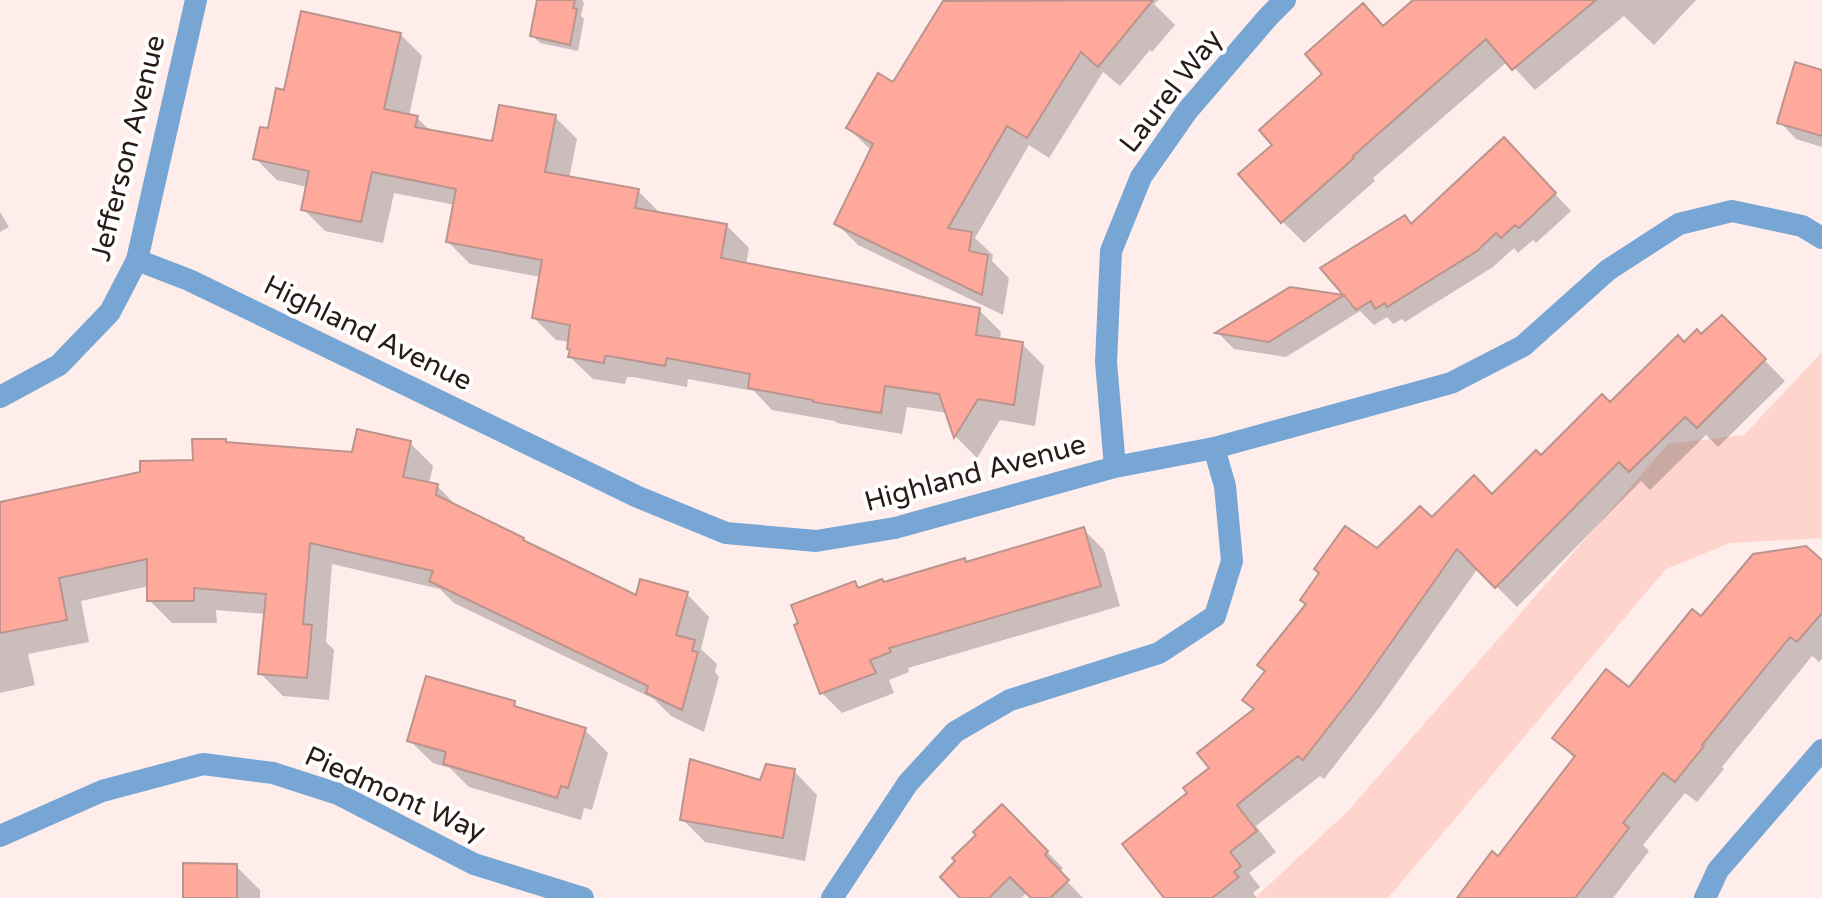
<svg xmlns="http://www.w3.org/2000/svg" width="1822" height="898" font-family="'Varela Round',sans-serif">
<rect width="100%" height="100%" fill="#feedea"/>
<path fill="#fed4cc" d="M1822,352V538L1730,543L1666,569L1388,898H1255L1349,810L1668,444L1744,435Z"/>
<path fill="#0003" d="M539,0H582L584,3L581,16L584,19L578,51L540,43L532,35Z
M954,0H1159L1154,4L1175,25L1152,52L1150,50L1120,86L1103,72L1049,158L1029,145L975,238L993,255L992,261L1009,278L1003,315L858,245L837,224L872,151L848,128L894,85L942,14Z
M1416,0H1696L1654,45L1624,16L1535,90L1508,61L1373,178L1375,181L1304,243L1282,221L1275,145L1384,28Z
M400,34L422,56L409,116L417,118L432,132L494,143L555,117L577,139L569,179L638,191L660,213L727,226L749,248L746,265L979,310L1001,332L1000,340L1022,344L1044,366L1035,426L1000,420L977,458L956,437L948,413L907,407L902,434L837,423L835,421L772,410L754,391L688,379L687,387L633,377H627L625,384L593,379L570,357V342L556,340L534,318L541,277L470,264L448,242L455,205L394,193L383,243L325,231L303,209L307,187L277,180L255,158L286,92Z
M1822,72V147L1796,139L1780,122Z
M1520,156L1571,211L1536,243L1533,240L1518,253L1514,248L1493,267L1405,322L1402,319L1393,324L1387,317L1374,325L1360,311L1286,357L1234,349L1218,333L1290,289L1343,297L1350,305L1405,218L1413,226Z
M0,212L9,227L0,232Z
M1722,317L1785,381L1718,447L1706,435L1650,490L1641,481L1517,607L1478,568L1379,708L1324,779L1320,776L1256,826L1276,852L1249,873L1260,887L1253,893L1257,898H1166L1212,769L1255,711L1245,700L1377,551L1432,520L1492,496L1685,344L1702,337Z
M226,441L229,444L354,454L410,443L433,466L429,484L437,486L460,509L523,539L528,545L637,598L687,594L709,617L701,649L717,664L715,672L719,677L704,732L671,716L654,699L454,603L440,589L332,564L326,642L334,650L329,700L283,696L260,673L266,614L216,610L217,623H172L149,600V586L81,601L89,642L28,654L35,685L0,693V504L195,462Z
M1083,529L1104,550L1120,606L908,668L909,672L889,680L894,693L842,713L822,693L855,583L861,589L885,584L965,560L968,564Z
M1822,563V659L1819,662L1812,656L1722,767L1724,769L1697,802L1685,793L1643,845L1649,851L1613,898H1477L1499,858L1575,759L1555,738L1629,690L1701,619Z
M514,703L522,711L585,730L608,753L592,810L584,808L581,820L469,787L450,768L433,763L409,740Z
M794,771L817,795L805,861L705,842L682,819L761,783Z
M1002,806L1063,868L1059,873L1083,898H1033L1028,892L1021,898H963Z
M236,866L260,890V898H185Z"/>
<path fill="#fea99b" stroke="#bb948e" stroke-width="2" d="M537,0H575L573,8L577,9L570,45L530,36Z
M1153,0L1098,67L1081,52L1027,138L1007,126L948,228L972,232L969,251L988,255L982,295L834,224L873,144L846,128L878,73L893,82L943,1Z
M1413,0H1596L1512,70L1486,39L1353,156L1354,158L1281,223L1238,174L1272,145L1259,130L1322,74L1305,54L1363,3L1383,26Z
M301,11L401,33L384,109L418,116L415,127L492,141L499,105L556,115L545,172L639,189L635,208L727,224L721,258L980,308L976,335L1023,342L1014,405L978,399L954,438L939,394L885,386L881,413L813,402V400L748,388L750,374L667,358L665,366L609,356H605L604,363L568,357L570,350L567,349L570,325L532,318L542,260L446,242L456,189L372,172L361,222L301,210L309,171L253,159L260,127L268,128L276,88L284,90Z
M1795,62L1822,70V136L1777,123Z
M1504,137L1556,193L1519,228L1515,225L1501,238L1496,233L1477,251L1387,307L1385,303L1375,309L1371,301L1356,310L1320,268L1405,215L1411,224Z
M1290,287L1344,295L1269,342L1215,333Z
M1722,315L1766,359L1697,428L1685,417L1629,472L1619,462L1495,588L1457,549L1359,688L1303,760L1298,756L1237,805L1257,831L1230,852L1241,866L1234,872L1239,877L1212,898H1164L1122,844L1187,793L1183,788L1209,768L1197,753L1254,709L1242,700L1265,671L1257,665L1306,604L1300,600L1319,573L1314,569L1345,526L1377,548L1420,506L1432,517L1474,475L1492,494L1536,450L1541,455L1602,394L1610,402L1678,335L1684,342L1697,329L1701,334Z
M357,429L411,441L403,477L438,484L436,495L524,538L523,540L636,595L640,579L688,592L676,635L695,640L692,651L698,652L682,710L646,693L648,686L429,581L433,571L310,543L303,624L312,625L307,678L258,674L266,594L194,588V601H147V559L59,578L67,620L0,633V502L140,472V461L193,460L192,439H226V442L352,452Z
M1084,527L1101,586L889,648L891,652L870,660L876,673L820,694L794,625L798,623L791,605L855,581L858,588L882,579L884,582L965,558L966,562Z
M1806,546L1822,560V613L1797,642L1790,637L1702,745L1704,746L1675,782L1663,773L1623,823L1629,828L1575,898H1457L1492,851L1498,856L1575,756L1552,738L1606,669L1629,687L1692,609L1701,616L1753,554Z
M426,676L515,701L514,706L586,728L568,788L561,786L557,798L501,781L443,764L446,752L407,741Z
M690,759L760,780L766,764L795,769L783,838L680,820Z
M1002,804L1048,851L1045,855L1069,880L1050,898H1031L1010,877L989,898H960L940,877L955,861L952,858L976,835L973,832Z
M183,863L237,864V898H183Z"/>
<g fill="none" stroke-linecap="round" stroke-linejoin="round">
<path stroke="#77a6d5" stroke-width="22" d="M137,260L189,280L638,497L726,533L816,541L895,528L1115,467L1214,448L1451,383L1523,346L1608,270L1679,224L1732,211L1802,226L1822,238
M1115,467L1106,362L1111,251L1141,177L1188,110L1268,17L1285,0
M0,836L102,791L203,764L273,773L338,794L474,864L583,898
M832,898L908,783L955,732L1010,700L1159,653L1215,616L1232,561L1225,486L1214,448
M1705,898L1718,870L1822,750"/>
<path stroke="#77a6d5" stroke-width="22" d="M0,397L59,365L110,312L137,260L196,0"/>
</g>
<g text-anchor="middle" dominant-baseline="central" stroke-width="8" stroke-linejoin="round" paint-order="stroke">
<g font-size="28" fill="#291b18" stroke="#fff">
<text transform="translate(1171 91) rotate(-52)">Laurel Way</text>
<text transform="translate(128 148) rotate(-76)">Jefferson Avenue</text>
<text transform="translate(368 333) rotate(26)">Highland Avenue</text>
<text transform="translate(975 473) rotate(-15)">Highland Avenue</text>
<text transform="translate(395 794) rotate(24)">Piedmont Way</text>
</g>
</g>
</svg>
